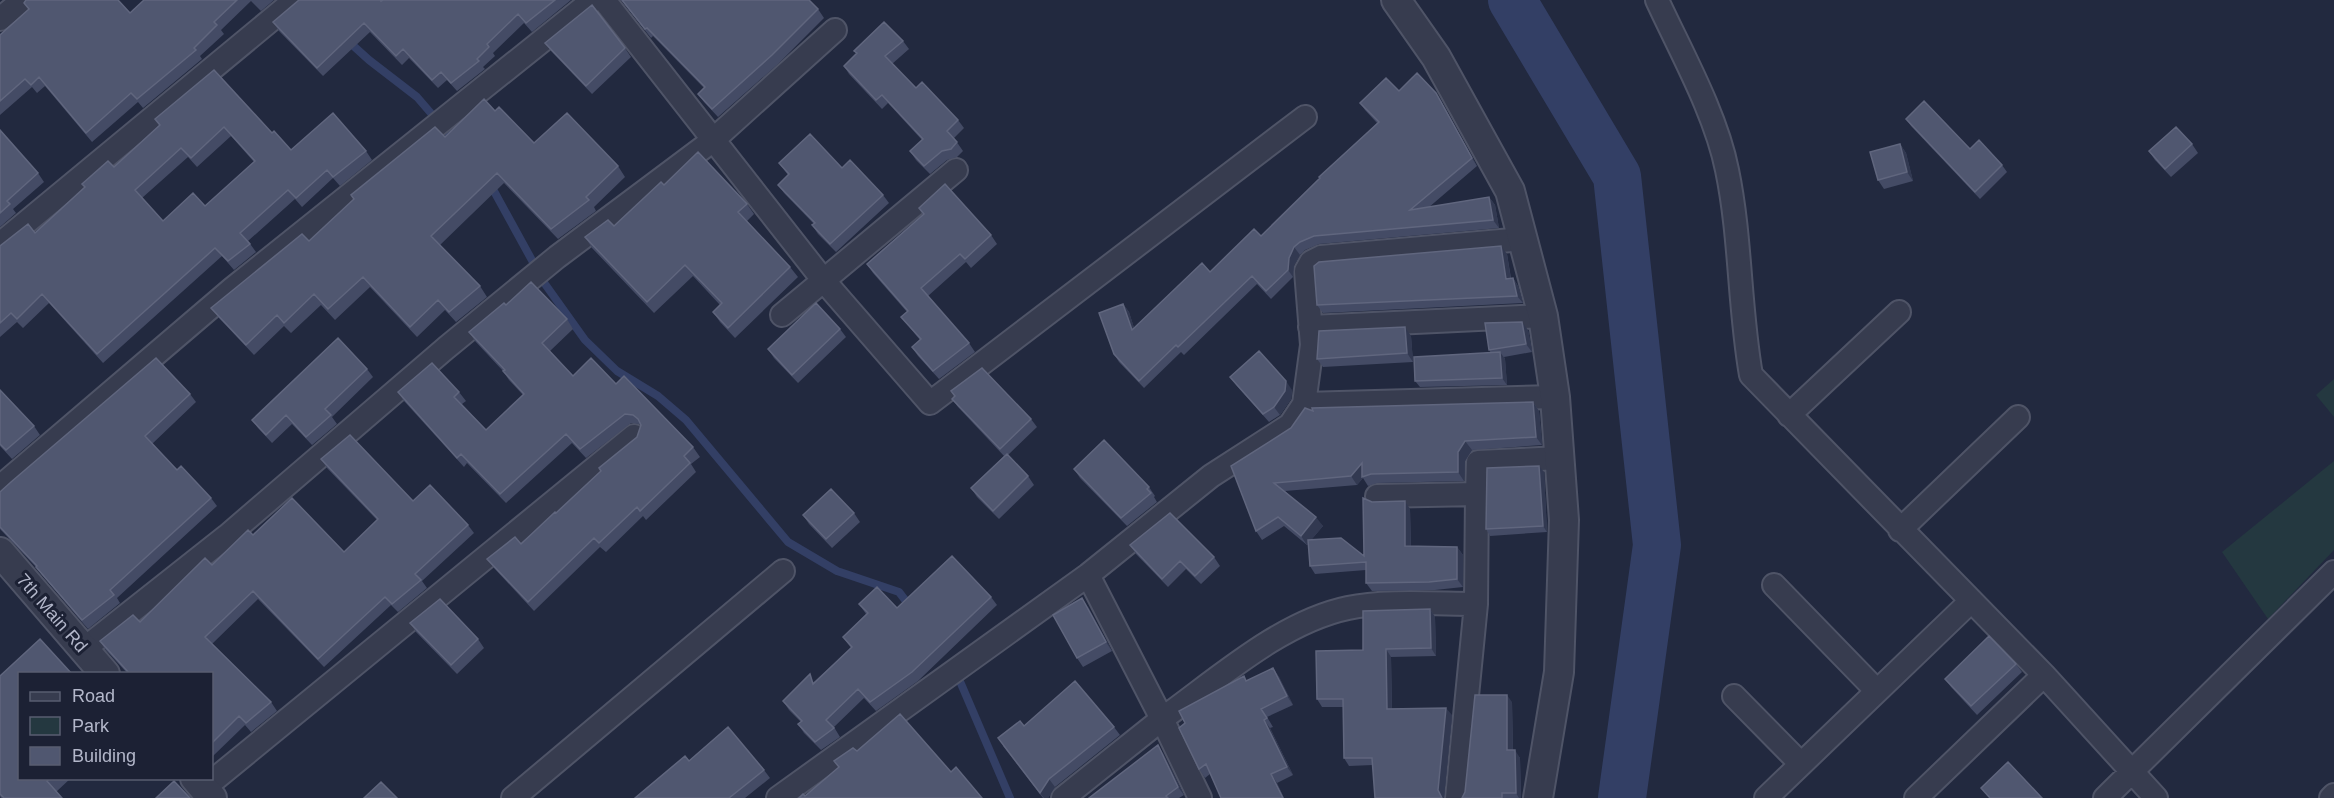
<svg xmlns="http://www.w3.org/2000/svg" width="2334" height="798" font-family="Arial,sans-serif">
<rect width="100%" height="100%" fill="#22293f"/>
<path fill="#243840" d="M2334,379V417L2316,395Z
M2334,461V550L2268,619L2222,552Z"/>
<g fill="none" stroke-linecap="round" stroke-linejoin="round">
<path stroke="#333f65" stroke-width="8" d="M348,41L369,60L417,97L454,140
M489,182L545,284L585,340L617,371L658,396L686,420L788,542L837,571L899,592L912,609
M959,679L1010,798"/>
<path stroke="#333f65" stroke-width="48" d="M1512,0L1617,176L1657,545L1622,798"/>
<g stroke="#4f5467" stroke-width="26">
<path id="minor" d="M604,0L824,281L930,403L1305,117
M1657,0C1681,52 1716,114 1727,170C1741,237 1739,307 1751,375L2044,675L2156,798
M0,19L23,0
M0,244L295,0
M782,315L956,170
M1310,327L1543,316
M1304,404L1555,397
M1789,415L1899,312
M0,487L232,289L593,0
M1377,496L1477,494L1478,462L1560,458
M1900,530L2018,417
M1088,575L1162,719C1218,679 1281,622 1348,608C1384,600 1438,604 1476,604L1477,494
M1774,585L1877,691
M84,649L227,536L446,348L557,257L712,141L835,30
M1734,696L1801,764
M204,788L634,436
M513,798L783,571
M778,798L1088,575L1211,476L1290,425L1304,404L1312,345L1306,271L1311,262L1321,257L1523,239
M1063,798L1162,719L1200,798
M1457,798L1476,604
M1766,798L1970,602
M1916,798L2044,675
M2105,798L2334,572
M2331,798L2334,795"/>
</g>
<g stroke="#4f5467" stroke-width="32">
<path id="tertiary" d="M1396,0L1436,57L1510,191L1543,316L1555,397L1564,520L1559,672L1538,798
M0,552L105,674
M195,778L212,798"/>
</g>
<use href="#minor" stroke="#373c4f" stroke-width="22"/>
<use href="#tertiary" stroke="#373c4f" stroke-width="28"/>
</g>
<path fill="#444b65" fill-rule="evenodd" d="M144,0H274L261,11L251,1L221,30L224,34L200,56L202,59L143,108L138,102L92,142L45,86L37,93L32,87L0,115V35L29,9L24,3L130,13Z
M383,0H571L532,32L524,23L493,53L495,56L483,67L485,69L457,91L447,80L438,88L409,58L402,65L370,32L323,76L279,31L273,22L298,1H381Z
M621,0H809L818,9L824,18L778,64L718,117L704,102L698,94L704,88L653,36L651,38Z
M903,41L909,49L892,64L916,88L958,120L964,128L954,138L963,151L957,157L947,160L930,174L916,160L910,151L922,140L888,103L882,109L849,74L844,66L856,54L854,51Z
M545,43L625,48L631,57L592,94L551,51Z
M1399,91L1441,101L1477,166L1428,208L1489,197L1495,205L1499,228L1319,244L1305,250L1300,255L1294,265L1293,277L1271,299L1257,284L1184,355L1181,352L1144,388L1119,362L1114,354L1123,304L1129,312L1134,328L1261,236L1377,123L1365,110L1360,103Z
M495,111L534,143L618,166L625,177L594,207L596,211L558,239L504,183L440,245L480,286L487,297L456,322L445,310L417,337L370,287L335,320L321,305L291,333L284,326L254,355L219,318L211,308L309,241L354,199L351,195L445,137Z
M155,119L272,133L291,150L366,151L372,160L340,186L333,178L302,207L295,199L248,241L256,252L234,270L222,256L103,363L49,303L23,328L17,322L0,337V246L35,233L114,167L159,125ZM231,136L254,162L205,206L163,221L142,198L188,157L197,167Z
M1906,119L2002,165L2007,172L1980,199L1911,126Z
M0,130L38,173L44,182L13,209L16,213L0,227Z
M1900,144L1906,153L1913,181L1884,189L1878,180Z
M2192,144L2198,153L2171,177L2155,160L2149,151Z
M779,163L842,168L883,195L889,203L836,252L818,234L812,225L814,224L784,193L778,185L788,175Z
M664,185L747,204L754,214L747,221L790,267L798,277L735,338L720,322L713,312L720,305L693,276L654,313L592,248L585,237L614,226Z
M919,208L991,235L997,244L971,268L966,262L928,296L969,343L975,352L939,379L918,356L912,347L920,340L901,317L907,312L873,273L867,264L923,215Z
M1507,254L1511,278H1513L1518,286L1523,303L1323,313L1317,305Z
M506,305L567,319L573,329L550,351L573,376L616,384L693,447L700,457L691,464L696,472L646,520L643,516L606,552L600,547L534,611L494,568L487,559L521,544L556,513L637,437L641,425L639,424L631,423L586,458L572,443L506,503L467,463L464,467L404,401L398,392H459L466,401L462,404L486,430L523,395L509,380L503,371L475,341L469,332Z
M840,329L846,337L798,383L774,358L768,349Z
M1528,330L1532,352L1504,357L1505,359L1507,385L1420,387L1415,381L1491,353L1489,350Z
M1411,336L1413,362L1323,367L1317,359Z
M367,369L373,377L332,417L337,424L312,445L292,424L272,443L258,428L252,420Z
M1230,377L1292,390L1291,399L1280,415L1269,422L1236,385Z
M0,390L34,426L40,435L12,459L0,446Z
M951,391L1031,419L1037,427L1008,455L1028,476L1034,485L999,519L977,497L971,488L1004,456L958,407L952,399L954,396Z
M190,394L196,402L152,444L177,470L211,498L217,506L117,598L120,603L88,629L42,575L36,567L0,529V492Z
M1533,402L1539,411L1542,445L1472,450L1465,461L1464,481L1377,483L1368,486L1363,478L1357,485L1285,491L1323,526L1311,540L1364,556L1372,502L1410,509L1411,547H1457L1463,555V587L1435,590L1372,591L1366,583V570L1315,574L1310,566L1308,544L1307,545L1284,526L1262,540L1256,531L1291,428L1313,411Z
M321,459L413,501L468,525L474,533L422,581L427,588L398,612L391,605L324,667L258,599L212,644L271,702L277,711L251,732L245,725L212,757V674H128L105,649L100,641L140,622L212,565L253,535L344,552L377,520L327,468Z
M1074,469L1149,487L1155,496L1154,497L1157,502L1127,526L1080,478Z
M1544,472L1547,532L1490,536L1486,529Z
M854,513L860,522L832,548L809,524L803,515Z
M1130,545L1214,557L1220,566L1201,584L1186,569L1168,587L1136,554Z
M991,597L997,605L918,681L876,711L864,698L834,727L840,737L821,750L804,733L798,724L801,722L789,710L783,701L815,681L851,648L843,637L866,614L859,604L897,608Z
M1088,607L1112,651L1083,667L1077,658Z
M1430,609L1435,617L1436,656L1391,657L1392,709L1452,715L1444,797L1373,765L1349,766L1344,758L1343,707H1322L1317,699L1363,650Z
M410,623L478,639L484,648L457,674L416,632Z
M2016,664L2022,672L1977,715L1951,687L1945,679Z
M1273,668L1279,677L1293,705L1267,717L1273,727L1270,728L1293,775L1277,783L1284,798H1221L1210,774L1205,778L1199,769L1247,681Z
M0,676L20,778H71L56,792L62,798H1L0,796Z
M1512,702L1513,750L1520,758L1521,798H1462Z
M1024,726L1114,727L1120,735L1055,787L1048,798H1043L1003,746Z
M1163,753L1184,795L1179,798H1089Z
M689,761L764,770L770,778L745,798H635Z"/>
<path fill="#323951" d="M1436,93L1441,101L1477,166L1472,158Z
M1900,144L1906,153L1913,181L1907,172Z
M1489,197L1495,205L1499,228L1493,220Z
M1501,246L1507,254L1512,287L1506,279Z
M1294,247L1300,255L1294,265L1293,277L1288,270L1289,258Z
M1513,278L1518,286L1523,303L1517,296Z
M1123,304L1129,312L1137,337L1132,330Z
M1522,322L1528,330L1532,352L1526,344Z
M1405,327L1411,336L1413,362L1407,353Z
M1500,352L1505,359L1507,385L1502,378Z
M1286,381L1292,390L1291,399L1280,415L1274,407Z
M1533,402L1539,411L1542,445L1536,437Z
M1465,441L1472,450L1465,461L1464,481L1458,472V452Z
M1362,463L1363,478L1357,485L1351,476Z
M1539,466L1544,472L1547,532L1543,526Z
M1405,501L1410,509L1411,554L1405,546Z
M1316,517L1323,526L1307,545L1301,536Z
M1457,547L1463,555V587L1457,579Z
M1082,598L1088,607L1112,651L1106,642Z
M1430,609L1435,617L1436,656L1431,648Z
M1386,649L1391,657L1392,717L1387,709Z
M1273,668L1279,677L1293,705L1287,696Z
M1507,695L1512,702L1513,758L1507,750Z
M1446,708L1452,715L1444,798H1442L1438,790Z
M1264,720L1270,728L1293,775L1287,767Z
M1158,745L1163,753L1184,795L1178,787Z
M1515,750L1520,758L1521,798H1519L1516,793Z
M1271,774L1277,783L1284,798H1283Z
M1049,779L1055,787L1048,798H1044L1040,793Z"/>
<path fill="#505770" stroke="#60667e" stroke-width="1.5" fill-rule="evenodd" d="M26,0H118L130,13L144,0H237L214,22L217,25L194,48L196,50L137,99L131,93L86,133L39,77L31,85L25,79L0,101V35L29,9L24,3Z
M299,0H380L381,1L383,0H555L526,23L518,14L487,44L489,47L477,59L479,61L451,83L441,72L432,80L403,49L396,56L364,23L317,68L273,22Z
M622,0H809L818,9L772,55L712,109L698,94L705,87L647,28L645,29Z
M592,5L625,48L586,86L545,43Z
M884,22L903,41L885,56L916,88L922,82L958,120L947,131L957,142L951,149L942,151L924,166L910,151L923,139L882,95L876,100L844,66L857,53L854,51Z
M214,70L272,133L274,131L291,150L333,113L366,151L333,177L327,170L296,198L288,190L240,233L250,244L228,261L215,248L97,354L42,294L17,319L11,313L0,323V246L28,224L35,233L85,187L82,184L108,161L114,167L160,125L155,119ZM224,127L255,161L205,206L193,193L163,221L135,190L181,148L191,158Z
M1417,73L1436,93L1472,158L1410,210L1489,197L1493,220L1314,236L1300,242L1294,247L1289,258L1288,270L1266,291L1252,276L1178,347L1176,345L1139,381L1114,354L1099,313L1123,304L1132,330L1202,263L1210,272L1254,229L1261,236L1320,178L1319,177L1379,122L1360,103L1386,78L1399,91Z
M484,99L495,111L499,107L534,143L567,113L618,166L586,197L589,200L551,229L497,173L431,236L480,286L449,312L438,300L410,327L363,277L328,309L314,294L284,323L277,315L246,345L211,308L302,234L309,241L354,199L351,195L435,127L445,137Z
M1924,101L1970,149L1979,140L2002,165L1975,192L1906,119Z
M2176,127L2192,144L2165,169L2149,151Z
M0,130L38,173L7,201L10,204L0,213Z
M810,134L842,168L850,160L883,195L830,244L812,225L815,223L778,185L789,174L779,163Z
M1900,144L1907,172L1878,180L1870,152Z
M698,152L747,204L738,212L790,267L728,328L713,312L722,303L685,265L647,302L585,237L608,220L614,226L661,182L664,185Z
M945,184L991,235L965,259L960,254L921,288L969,343L933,371L912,347L921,339L901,317L908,311L867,264L924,214L919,208Z
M1501,246L1506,279L1513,278L1517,296L1317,305L1314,266L1319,262Z
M531,282L567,319L542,343L573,376L591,358L616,384L624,376L693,447L684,456L690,463L640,511L637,507L599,543L594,538L528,602L487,559L515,537L521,544L555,512L556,513L601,471L599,468L637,437L641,425L638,419L633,415L625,414L580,449L566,434L500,494L461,454L457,458L398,392L432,363L459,392L454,397L486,430L524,394L503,371L505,370L469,332L504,303L506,305Z
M816,303L840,329L792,375L768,349Z
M1522,322L1526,344L1489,350L1485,323Z
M1405,327L1407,353L1317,359L1319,331Z
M338,338L367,369L325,409L331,415L306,437L286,415L266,435L252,420Z
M1259,351L1286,381L1285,391L1274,407L1263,414L1230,377Z
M1500,352L1502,378L1415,381L1414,357Z
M156,358L190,394L145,436L177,470L181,466L211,498L110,590L114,595L82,620L36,567L37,566L0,527V492L11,482Z
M982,368L1031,419L1000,449L952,399L955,396L951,391Z
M0,390L34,426L6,450L0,444Z
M1533,402L1536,437L1465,441L1458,452V472L1371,474L1362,477V463L1351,476L1274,483L1316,517L1301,536L1278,517L1256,531L1231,466L1291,428L1305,408L1313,411L1312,408Z
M350,435L413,501L430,485L468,525L415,574L421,580L392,604L385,597L318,659L253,591L205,637L271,702L246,723L239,716L212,743V674H130L100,641L133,615L140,622L205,558L212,565L248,530L253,535L292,498L344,552L378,519L321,459Z
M1104,440L1149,487L1147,489L1151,493L1121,518L1074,469Z
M1007,454L1028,476L993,511L971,488Z
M1539,466L1543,526L1486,529L1487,468Z
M831,489L854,513L826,539L803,515Z
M1363,498L1372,502L1405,501V546L1457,547V579L1429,582L1366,583V562L1310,566L1308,540L1341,538L1364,556Z
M1170,513L1214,557L1195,576L1180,561L1162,579L1130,545Z
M952,556L991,597L912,672L870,702L858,689L826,720L834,728L815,742L798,724L802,721L783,701L810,674L813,684L852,647L843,637L868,613L859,604L877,587L897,608Z
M1082,598L1106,642L1077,658L1053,615Z
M440,599L478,639L451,665L410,623Z
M1430,609L1431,648L1386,649L1387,709L1446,708L1438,790L1442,798H1375L1372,758H1344L1343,699H1317L1316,651L1363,650V611Z
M1989,636L2016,664L1971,706L1945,679Z
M40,639L72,674H20V778H50L47,781L62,798H4L0,794V676Z
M1273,668L1287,696L1261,709L1267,718L1264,720L1287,767L1271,774L1283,798H1221L1206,764L1199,769L1179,728L1185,723L1179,711L1244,676L1246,681Z
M1075,681L1114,727L1049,779L1040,793L998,738L1020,721L1024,726Z
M1475,695H1507V750H1515L1516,793H1502V798H1462L1465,792Z
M900,714L951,772L956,767L982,798H799L803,794L805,796L839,767L834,761L853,748L857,751Z
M728,727L764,770L729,798H635L685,756L689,761Z
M1158,745L1178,787L1166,796L1168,798H1089Z
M2008,762L2042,798H1990L1981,788Z
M174,781L190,798H156Z
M381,782L397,798H364Z"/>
<g text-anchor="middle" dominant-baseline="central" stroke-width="6" stroke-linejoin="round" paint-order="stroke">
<g font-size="18" fill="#b3b7ca" stroke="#1c2134">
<text transform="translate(52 613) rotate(49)">7th Main Rd</text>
</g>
</g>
<rect x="18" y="672" width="195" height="108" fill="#1c2134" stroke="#585d70" stroke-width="1.5"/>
<rect x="30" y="692" width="30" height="9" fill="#373c4f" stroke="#585d70" stroke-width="1.5"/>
<text x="72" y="702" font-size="18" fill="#b3b7ca">Road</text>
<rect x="30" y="717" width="30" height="18" fill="#243840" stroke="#585d70" stroke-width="1.5"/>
<text x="72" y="732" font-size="18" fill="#b3b7ca">Park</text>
<rect x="30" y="747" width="30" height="18" fill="#505770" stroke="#585d70" stroke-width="1.5"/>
<text x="72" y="762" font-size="18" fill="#b3b7ca">Building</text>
</svg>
